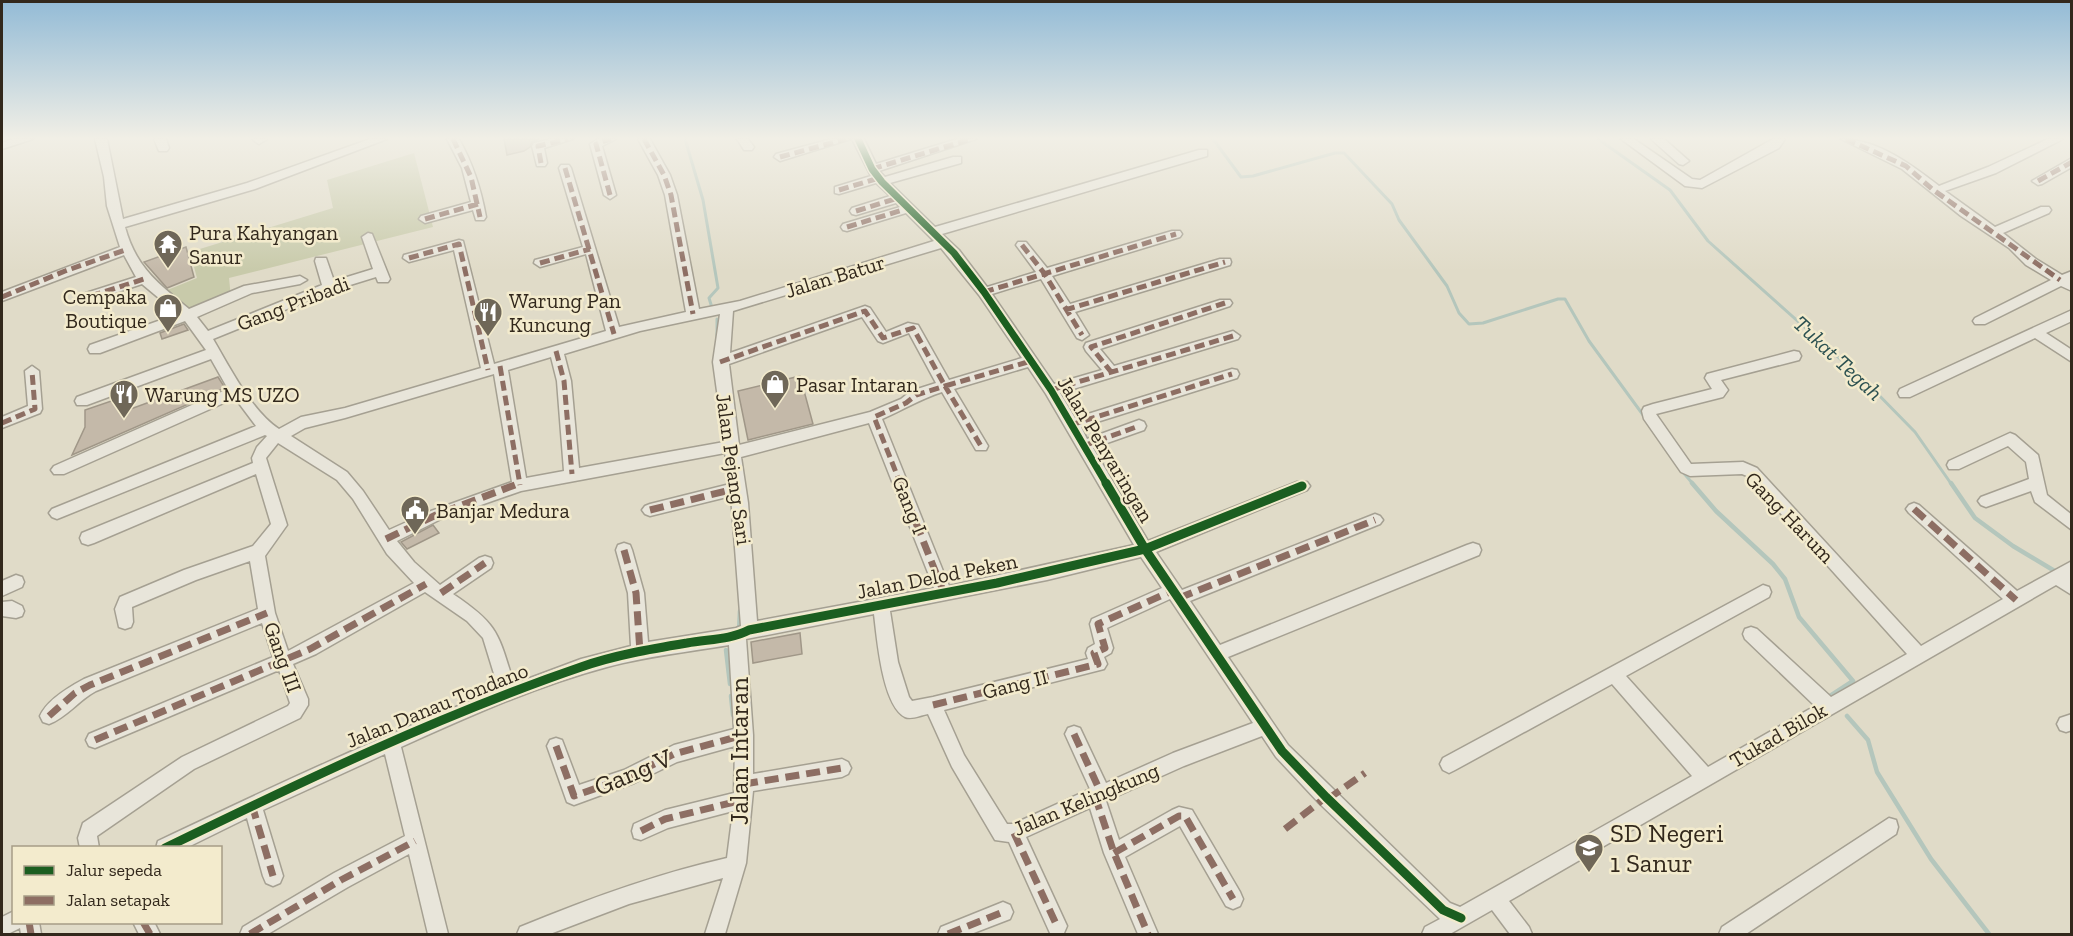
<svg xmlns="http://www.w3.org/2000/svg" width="2073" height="936" font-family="'Zilla Slab',serif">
<rect width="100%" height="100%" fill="#e0dbc8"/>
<path fill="#c8caaa" d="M414,153L433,227L229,278L231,298L192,313L165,291L197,278L190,252L333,208L327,180Z"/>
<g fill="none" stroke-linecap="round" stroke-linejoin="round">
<path stroke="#b4c6bc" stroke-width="3" d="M685,139L703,200L718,288L709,298L713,311
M1213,139L1241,177L1253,176L1335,153H1344L1392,204L1399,220L1447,286L1459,313L1469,324L1483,323L1558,299H1565L1589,341L1646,419
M1598,139L1670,190L1708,241L1866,382L1915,432L1952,485
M717,319V337
M1681,470L1694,485"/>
<path stroke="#b4c6bc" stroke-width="4.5" d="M1692,483L1716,511L1773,564L1785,579L1799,617L1853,681L1830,696V699
M1951,483L1975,518L2013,546L2058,573
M739,631L740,611
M726,650L730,684
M731,696L733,715
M1847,716L1868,740L1877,772L1931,859L1989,934"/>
</g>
<path fill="#c4b9a9" stroke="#a09788" stroke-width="1.5" d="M504,139H539L532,142L530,147L524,151L507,155Z
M186,247L194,277L167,288L144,262Z
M184,324L188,330L162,339L160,333Z
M800,376L813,424L748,440L738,391Z
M218,377L225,388L72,455L85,427V410L126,396L128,410Z
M433,525L439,533L407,549L401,542Z
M800,633L802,654L753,663L751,642Z"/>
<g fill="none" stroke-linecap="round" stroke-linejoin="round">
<g stroke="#a5a092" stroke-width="3">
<path id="minor" d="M13,139H33L2,149V143Z
M95,139H107L123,219L247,183L370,139H387L255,189L125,227C136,268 158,283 189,309L244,286L300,276L307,280L300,284L252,293L197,317L208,331L322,285L315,261L316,258H326L334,281L373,269L362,237L368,233L372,234L390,279L388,282H378L376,277L334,290L213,339C229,366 252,412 279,429L301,417L345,408L481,368L454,250L409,262L403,258L404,255L459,240L463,241L494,364L606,331L586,254L540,267L534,263L535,260L583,247L559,168L561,165H569L571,168L619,327L686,312L665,195L658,175L638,139H650L670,175L677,195L699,309L740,301L934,241L906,213L847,231L843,230L841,227L843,224L900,207L896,203L856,215L852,214L850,211L852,208L890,196L876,183L839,194L835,193V187L871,176L852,139H864L876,164L957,139H976L879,171L885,177L953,157H961V163L890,183L935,227L1199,150H1207V156L942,234L959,250L987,287L1036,272L1016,245L1018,242H1026L1047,268L1172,231H1180L1182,234L1180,237L1052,276L1070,304L1220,259H1230L1231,262L1230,265L1075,312L1089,335L1082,340L1077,338L1041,279L992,294L1054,384L1102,370L1086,351L1084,347L1086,343L1220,300H1230L1232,303L1230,306L1100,349L1114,366L1233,331L1240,336L1238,339L1060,393L1075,418L1232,369L1237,370L1239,374L1237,378L1081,427L1087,439L1139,420L1144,422L1146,426L1144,430L1093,448L1148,541L1297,482H1307L1310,486L1307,490L1156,552L1182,590L1370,516L1375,514L1380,516L1383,520L1380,524L1190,601L1220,645L1467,545L1473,543L1479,545L1481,550L1479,555L1228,657L1288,745L1450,903L1460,907L1692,776L1612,684L1455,770L1449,773L1443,770L1440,764L1443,758L1763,585L1769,587L1771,592L1769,597L1626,676L1708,767L1815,706L1745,639L1743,634L1745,629L1751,627L1757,629L1831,697L1907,654L1747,476L1742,474L1690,476L1681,472L1644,419L1642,411L1644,407L1653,404L1712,389L1705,378L1707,374L1794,351L1799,352L1801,356L1799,360L1721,380L1728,390L1723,397L1656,414L1691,464L1743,462L1757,468L1921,646L2003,599L1909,513L1906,509L1909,505L1914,503L1919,505L2017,591L2072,561V595L2056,585L1509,901L1529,927L1532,934H1510L1492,910L1450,934H1422L1425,927L1440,919L1319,803L1276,757L1262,736L1184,766L1106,801L1119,840L1172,810L1179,807L1192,810L1240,892L1243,899L1240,906L1233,909L1226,906L1180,826L1125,857L1158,934H1138L1104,853L1090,808L1026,837L1067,926L1064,933H1050L1009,842L995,840L952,767L928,714C921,715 912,720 905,717C882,705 877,637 874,614L746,639L753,735V774L842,759L848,762L851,768L848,774L842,777L753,791L746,863L725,934H705L723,878L629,904L550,934H517L520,927C588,899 656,874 727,858L733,811L668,828L641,840L634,838L632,831L634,824L665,810L734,793L735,746L677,762L634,783L574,805L567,802L547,746L550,740L556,738L562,740L579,785L624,770L674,745L734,729L729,645C688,652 647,656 607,667C536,686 468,717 401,747L448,934H428L409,854L348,887L268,934H240L243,927L334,873L405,836L385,754L263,810L283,876L280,883L273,886L266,883L263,876L247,818L186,848H156L158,841C270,788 382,735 499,690L483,638L467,621L425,592L316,654L293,664L308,699V705L300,718L194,769L97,836L99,848H80L78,838L83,823L182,757L288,706L290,703L279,670L95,748L89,746L86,740L89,734L273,657L262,623L96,691C79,700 66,718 49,724L43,722L40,716C47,700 69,687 84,679L258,609L250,561L196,580L132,607L133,622L131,627L125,629L119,627L115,609L120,597L184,570L253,546L271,524L256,474L94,543L88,545L82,543L80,538L82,533L253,463L252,458L257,447L267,436L265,435L62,517L57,519L52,517L49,513L52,509L256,426L235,398L64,474H54L51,470L54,466L228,389L211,359L87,405H77L75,401L77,397L206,350L185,321L100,353H90L88,349L90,345L178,314L142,284L91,301L86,299L84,296L86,293L136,277L124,255L2,301V292L120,247L107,206L104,177ZM941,248L979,295L1022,358L949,380L918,325L908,323L886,332L870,308L865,306L730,353L733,311ZM720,314L713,362L724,442L579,468L571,381L564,354L640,331ZM862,317L878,341L883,343L909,333L936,383L911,391L901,399L870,412L739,445L729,364ZM551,357L557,381L564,471L526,478L508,370ZM1028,367L1046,394L1134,545L949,586L882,419C903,410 920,399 942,392L976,450H986L988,446L954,389ZM494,374L512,482L431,511L389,530L363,491L347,472L291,436L305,428L345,418ZM869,423L934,588L757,621L748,503L741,457ZM278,443L337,480L353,499L387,554L414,583L288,651L275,613L265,556L287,525L266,458ZM725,453L730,484L650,504L645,506L642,510L645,514L650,516L731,496L741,626L736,628L648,642L644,593L632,550L630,545L624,543L618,545L616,550L628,593L631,646L581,659L514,684C498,633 499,625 453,594L491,568L493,563L491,558L485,556L479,558L440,585L414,562L397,541L441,519L521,491ZM1141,557L1162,588L1092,619L1090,624L1095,644L1088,648L1086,653L1088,659L933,697L912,701L909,697L898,662L890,611L1047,580ZM1170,599L1253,723L1173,753L1106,783L1080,728L1074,726L1068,728L1065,734L1090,789L1013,824H1007L964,755L944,710L1104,669L1107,664L1104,657L1111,653L1113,648L1107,628Z
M154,139H166L169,148L167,151H159Z
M267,139L259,144L253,140L254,139Z
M447,139H459C473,164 481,189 486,217L484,220H476L473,210L425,223L419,219L421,216L471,202L462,168Z
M551,139H573L544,148L547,163L545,166H537L532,146L534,143Z
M598,139H616L602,146L616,195L610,199L604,195L590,144Z
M737,139H748L754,147L752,150H744Z
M831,139H851L780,161L774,157L776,154Z
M1621,139H1634L1692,179L1700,180L1773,139H1785L1779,148L1702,188L1685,186Z
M1651,139H1664L1689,161L1683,165L1679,164Z
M1841,139C1877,139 1911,164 1939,186L1988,167L2048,139H2063L1996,173L1945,191L1995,227L2041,207H2049L2051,210L2049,213L2003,233L2036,259L2062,275L2072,271V291L2061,286L1985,324H1975L1973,321L1975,318L2051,280L2026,265L2009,248L1961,216L1902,169Z
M2072,158V167L2042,184L2038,185L2032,181Z
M2072,310V321L2046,333L2072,350V362L2035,338L1910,397H1900L1898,393L1900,389Z
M32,366L39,371L42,409L40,413L2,428V417L28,406L25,371Z
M2010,433L2015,435L2038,455L2047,495L2072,515V530L2035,502L2031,491L1986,507L1981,505L1978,501L1981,497L2029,479L2026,462L2008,446L1959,469H1949L1947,465L1949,461Z
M16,575L22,577L24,582L22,587L2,596V581Z
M12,601L22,606L24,611L22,616L16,618L2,616V602Z
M2072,714V730L2066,732L2060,730L2057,724L2060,718Z
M1889,818L1896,820L1898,827L1896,834L1746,934H1719L1722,927Z
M1003,902L1010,905L1013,912L1010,919L971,934H938L941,927Z
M14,911V922H39L41,934H21L20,928L8,934H2V917Z
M133,922H154L160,934H139Z"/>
</g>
<use href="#minor" fill="#e8e5da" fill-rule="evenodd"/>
<path stroke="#8d6e63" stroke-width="5" stroke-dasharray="10 5" stroke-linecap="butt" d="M453,139L471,177L480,217
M644,139L664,175L671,195L693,314
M1846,139L1906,166L1932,189L2060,280
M780,157L846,139
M541,163L538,146L568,139
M565,168L614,334
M872,169L971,139
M2038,181L2072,162
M839,190L879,178
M610,195L596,144L611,139
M856,211L898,198
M425,219L478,204
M847,227L909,208
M1022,245L1044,273L1082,335
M409,258L459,244L488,370
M540,263L590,249
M984,292L1176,234
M91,296L144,279
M2,297L65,271L128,249
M1065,310L1225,262
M556,351L564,381L572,474
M720,362L865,311L883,338L913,328L945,386L1031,361
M500,366L520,485
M1112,373L1091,347L1225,303
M1051,390L1233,336
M2,423L35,409L32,371
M1071,425L1232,374
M1083,446L1139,426
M901,485L874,417L906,403L916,395L945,386L981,446"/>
<path stroke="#8d6e63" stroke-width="7" stroke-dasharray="14 7" stroke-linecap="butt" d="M900,483L944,593
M1914,509L2016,600
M650,510L738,488
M386,539L436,515L520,483
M624,550L636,593L640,652
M441,593L485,563
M1179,598L1375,520
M933,705L1098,664L1094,653L1105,648L1098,624L1174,590
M49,716L75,693L90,685L267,613
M1074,734L1101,793
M95,740L310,649L426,584
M556,746L574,796L628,777L674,754L744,735
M744,784L842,768
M1095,796L1114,853L1148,934
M1328,799L1365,773
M252,805L273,876
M1285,829L1326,797
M641,831L665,819L743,800
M1014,833L1057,926
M1114,853L1179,816H1185L1233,899
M29,922L31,934
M143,922L150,934
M250,934L341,880L415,841
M948,934L1003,912"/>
<g stroke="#f3ebcd" stroke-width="10">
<path id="cycleway-far1" d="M858,139L872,169L882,182L954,253L984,292L1051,390L1107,485"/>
</g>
<g stroke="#f3ebcd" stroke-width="13">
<path id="cycleway" d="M1106,483L1145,549L1282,751L1326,797L1443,910L1461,918
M165,848C301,782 438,716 581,667C615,655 651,649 687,643C708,639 730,640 749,630L997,583L1145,549L1302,486"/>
</g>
<use href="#cycleway-far1" stroke="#1b5e20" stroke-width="7"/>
<use href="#cycleway" stroke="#1b5e20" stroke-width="9"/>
</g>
<linearGradient id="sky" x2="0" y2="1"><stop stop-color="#93bbd6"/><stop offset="0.51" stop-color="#f1efe6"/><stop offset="1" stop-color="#f1efe6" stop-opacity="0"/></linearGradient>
<rect width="2073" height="271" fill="url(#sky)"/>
<defs>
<g id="temple-pin" transform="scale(1.5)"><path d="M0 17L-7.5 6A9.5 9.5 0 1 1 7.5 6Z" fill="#6f6758" stroke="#f3ebcd"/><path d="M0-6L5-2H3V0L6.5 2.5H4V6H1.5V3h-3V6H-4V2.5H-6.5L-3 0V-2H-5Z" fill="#fff"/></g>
<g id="shop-pin" transform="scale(1.5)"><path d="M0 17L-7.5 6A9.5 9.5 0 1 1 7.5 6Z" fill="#6f6758" stroke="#f3ebcd"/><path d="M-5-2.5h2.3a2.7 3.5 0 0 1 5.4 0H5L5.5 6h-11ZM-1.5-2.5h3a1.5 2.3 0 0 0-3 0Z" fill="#fff"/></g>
<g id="restaurant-pin" transform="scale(1.5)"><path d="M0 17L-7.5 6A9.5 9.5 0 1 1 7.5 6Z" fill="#6f6758" stroke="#f3ebcd"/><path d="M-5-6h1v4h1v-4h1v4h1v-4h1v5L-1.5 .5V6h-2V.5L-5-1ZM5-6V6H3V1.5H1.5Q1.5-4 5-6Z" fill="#fff"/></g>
<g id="civic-pin" transform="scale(1.5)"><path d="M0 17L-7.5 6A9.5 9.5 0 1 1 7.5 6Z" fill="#6f6758" stroke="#f3ebcd"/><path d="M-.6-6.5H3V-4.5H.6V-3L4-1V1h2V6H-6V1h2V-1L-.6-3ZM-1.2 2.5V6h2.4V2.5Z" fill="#fff"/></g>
<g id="school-pin" transform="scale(1.5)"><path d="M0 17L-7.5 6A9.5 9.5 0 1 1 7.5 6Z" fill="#6f6758" stroke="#f3ebcd"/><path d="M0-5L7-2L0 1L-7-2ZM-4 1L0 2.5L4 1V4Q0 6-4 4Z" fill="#fff"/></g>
</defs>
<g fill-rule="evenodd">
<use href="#temple-pin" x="168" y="244"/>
<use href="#shop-pin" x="168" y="308"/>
<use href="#restaurant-pin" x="488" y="312"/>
<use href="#shop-pin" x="775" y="384"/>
<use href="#restaurant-pin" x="124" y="394"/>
<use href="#civic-pin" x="415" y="510"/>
<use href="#school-pin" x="1589" y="848"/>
</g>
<g text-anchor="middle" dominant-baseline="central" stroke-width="5" stroke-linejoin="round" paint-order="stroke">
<g font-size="21" fill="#32281c" stroke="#f3ebcd" text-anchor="start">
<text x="189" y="232">Pura Kahyangan<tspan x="189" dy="24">Sanur</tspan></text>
<text x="147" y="296" text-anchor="end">Cempaka<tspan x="147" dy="24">Boutique</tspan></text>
<text x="509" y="300">Warung Pan<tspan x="509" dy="24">Kuncung</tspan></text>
<text x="796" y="384">Pasar Intaran</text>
<text x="145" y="394">Warung MS UZO</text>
<text x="436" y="510">Banjar Medura</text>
</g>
<g font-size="21" fill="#32281c" stroke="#f3ebcd">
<text transform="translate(835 276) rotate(-17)">Jalan Batur</text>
<text transform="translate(293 303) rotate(-21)">Gang Pribadi</text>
<text transform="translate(1106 449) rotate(59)">Jalan Penyaringan</text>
<text transform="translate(734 469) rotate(82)">Jalan Pejang Sari</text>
<text transform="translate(910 505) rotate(68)">Gang I</text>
<text transform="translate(1790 517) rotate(46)">Gang Harum</text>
<text transform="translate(937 576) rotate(-11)">Jalan Delod Peken</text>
<text transform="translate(283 657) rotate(70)">Gang III</text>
<text transform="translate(1015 684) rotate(-14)">Gang II</text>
<text transform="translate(437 705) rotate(-22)">Jalan Danau Tondano</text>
<text transform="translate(1778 735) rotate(-30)">Tukad Bilok</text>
<text transform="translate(1086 799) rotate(-23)">Jalan Kelingkung</text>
</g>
<g font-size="22" font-style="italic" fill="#2c5151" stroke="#f3ebcd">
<text transform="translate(1838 358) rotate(43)">Tukat Tegah</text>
</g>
<g font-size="26" fill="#32281c" stroke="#f3ebcd">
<text transform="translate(739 751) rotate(-90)">Jalan Intaran</text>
<text transform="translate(633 772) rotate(-23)">Gang V</text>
</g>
<g font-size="26" fill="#32281c" stroke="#f3ebcd" text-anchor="start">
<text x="1610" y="833">SD Negeri<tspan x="1610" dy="30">1 Sanur</tspan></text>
</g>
</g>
<rect width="2073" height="936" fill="none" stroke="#32281c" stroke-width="6"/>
<rect x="12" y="846" width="210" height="78" fill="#f3ebcd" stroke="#a69d86" stroke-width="1.5"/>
<rect x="24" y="866" width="30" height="9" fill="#1b5e20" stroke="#a69d86" stroke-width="1.5"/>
<text x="66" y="876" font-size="18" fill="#32281c">Jalur sepeda</text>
<rect x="24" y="896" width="30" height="9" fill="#8d6e63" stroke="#a69d86" stroke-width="1.5"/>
<text x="66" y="906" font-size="18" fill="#32281c">Jalan setapak</text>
</svg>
